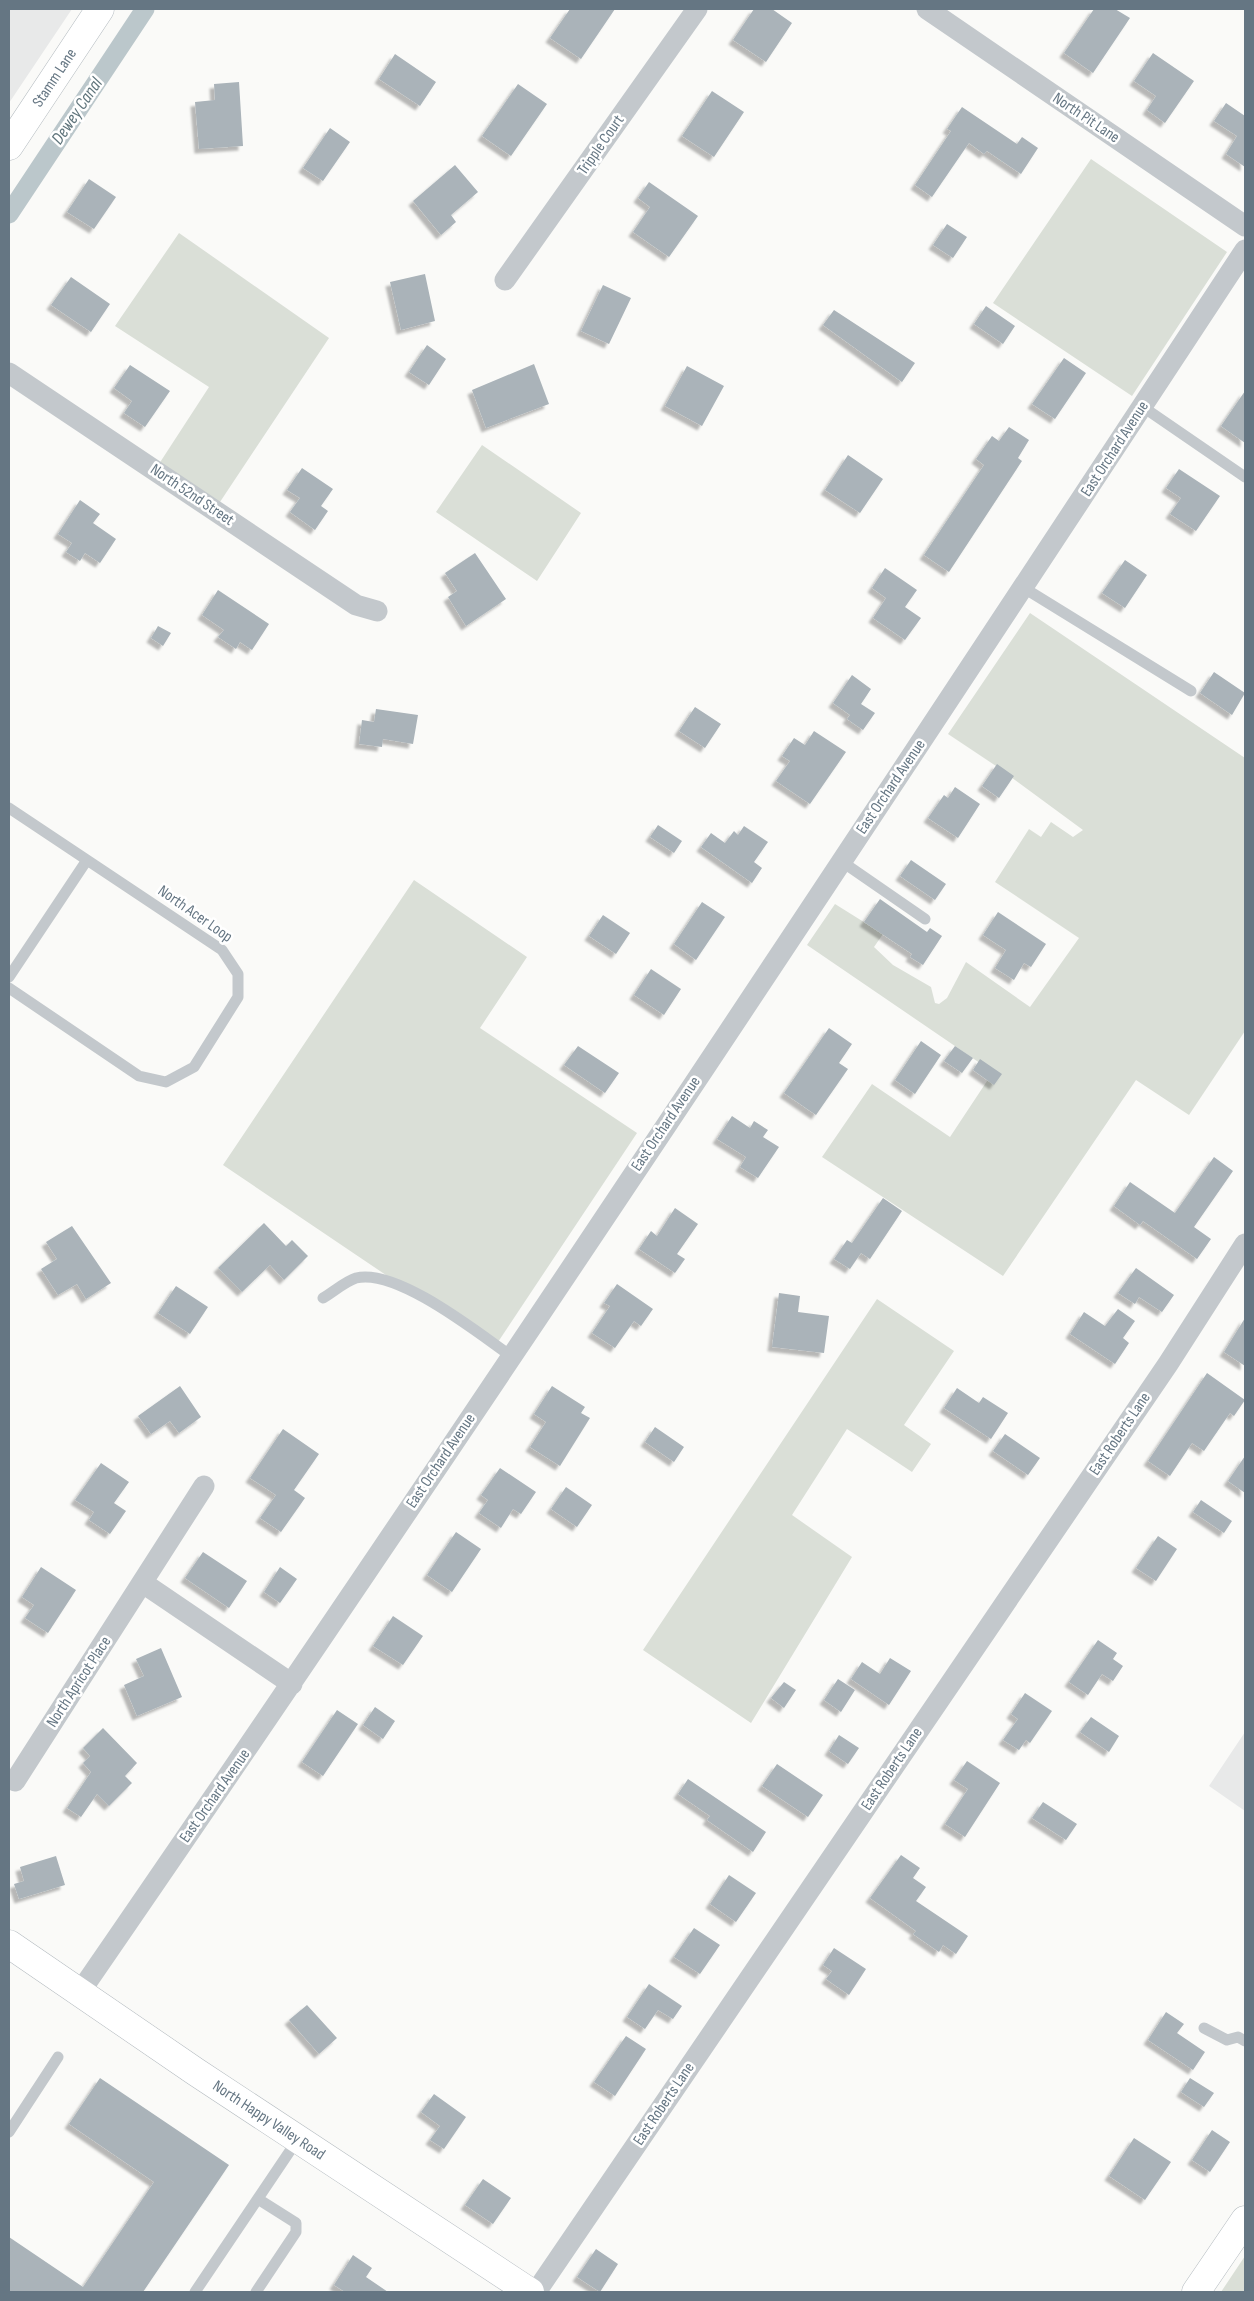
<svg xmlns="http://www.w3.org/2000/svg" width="1254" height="2301" font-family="'Sofia Sans Condensed',sans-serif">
<defs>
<filter id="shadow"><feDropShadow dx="-4.5" dy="4.5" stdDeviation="1" flood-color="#0004"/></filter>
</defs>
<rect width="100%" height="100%" fill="#fafaf8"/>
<path fill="#e8e9e9" d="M9,9H72L9,103Z
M1245,1732V1811L1209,1786Z"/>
<path fill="#dadfd7" d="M1091,159L1227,252L1132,396L993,303Z
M179,233L329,338L216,508L157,467L209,387L115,326Z
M482,445L581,513L537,581L436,512Z
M1030,613L1245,758V1031L1189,1115L1136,1080L1003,1276L822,1157L872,1084L950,1137L993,1072L807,945L835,904L883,934L874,947L893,965L931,987L935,1003L939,1004L947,998L966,962L1030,1007L1079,938L995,882L1029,829L1041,837L1051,822L1073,837L1083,830L996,766L948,734Z
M414,880L527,957L480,1028L637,1133L494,1348L223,1165Z
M877,1299L954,1351L904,1425L931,1444L912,1472L847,1429L792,1515L852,1557L751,1723L643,1650Z
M1245,2256V2292H1221Z"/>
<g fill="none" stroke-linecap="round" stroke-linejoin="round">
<path stroke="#bbc7cb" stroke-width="19" d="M9,214L145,9"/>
</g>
<path fill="#aab3b9" filter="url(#shadow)" d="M570,9H615L581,59L550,38Z
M754,9H772L792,23L766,62L733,40Z
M1094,9H1115L1130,18L1093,73L1064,53Z
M1153,53L1194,81L1165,123L1147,110L1156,96L1134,81Z
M395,54L436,82L420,106L379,79Z
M239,82L243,146L199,149L195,102L215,100L214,84Z
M518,84L547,104L511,156L482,136Z
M712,91L744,112L714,157L682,136Z
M1226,103L1245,116V167L1226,154L1237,136L1214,121Z
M962,107L1017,144L1022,137L1038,148L1021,174L987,151L984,154L969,143L932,197L915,185L951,131L947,129Z
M330,128L350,142L323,181L303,168Z
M455,165L478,192L451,215L456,222L441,235L413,201Z
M89,179L116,197L94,229L67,212Z
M649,182L698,216L669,257L633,232L650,207L638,198Z
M947,224L967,237L953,258L933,245Z
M425,274L435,321L401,330L390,282Z
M71,277L110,304L91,332L51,305Z
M603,285L631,298L609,344L581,331Z
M986,306L1015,326L1003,344L974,324Z
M834,310L915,363L902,382L823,325Z
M427,345L446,359L429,385L409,372Z
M1064,358L1086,373L1055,419L1032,404Z
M534,364L549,404L486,428L472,390Z
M130,365L170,391L145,427L124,413L132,401L114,388Z
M687,366L724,386L702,426L665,406Z
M1245,391V443L1221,426Z
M1009,427L1029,440L1018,458L1022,461L949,572L924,555L984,465L976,459L992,436L999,441Z
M848,455L883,479L860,513L825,490Z
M302,468L333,489L321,506L328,511L315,530L290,512L300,498L287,490Z
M1179,469L1220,496L1196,531L1170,514L1181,498L1166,488Z
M80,500L100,514L93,523L116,539L100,563L85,553L80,561L66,552L72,543L58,534Z
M475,553L506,599L466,626L448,597L457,591L445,573Z
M1125,560L1147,575L1125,608L1102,593Z
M885,568L917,590L905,607L921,618L905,640L873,618L886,598L872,588Z
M218,590L269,624L252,650L240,642L236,649L218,637L224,630L202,615Z
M158,626L171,633L163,646L151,638Z
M1214,672L1245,693L1232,715L1200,693Z
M852,675L871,689L861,704L875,713L863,730L847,719L850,715L833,703Z
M695,707L721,724L705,748L679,731Z
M376,709L418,715L413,744L383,739L382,747L359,744L362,720L374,722Z
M814,731L846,752L810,804L776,781L790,761L782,756L794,738L805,745Z
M997,764L1014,776L999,798L982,786Z
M955,787L980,804L958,838L928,818L944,795L948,798Z
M658,825L682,841L674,853L650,837Z
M744,826L768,842L754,862L762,868L752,883L701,847L711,833L725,843L734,831L738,835Z
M911,860L946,884L935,900L900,876Z
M880,899L927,932L930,928L942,936L923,965L910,957L912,954L864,922Z
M702,902L725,917L696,960L674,944Z
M998,912L1046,944L1031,967L1024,963L1014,980L995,968L1006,950L983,935Z
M603,915L630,933L616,954L589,936Z
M651,969L681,989L664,1015L634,995Z
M829,1028L852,1044L839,1063L848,1069L816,1115L784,1093Z
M921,1041L941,1055L915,1094L895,1080Z
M578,1046L619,1073L605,1093L564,1065Z
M955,1046L973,1058L962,1073L944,1061Z
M980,1059L1002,1074L994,1085L973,1070Z
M732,1116L750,1128L754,1121L768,1130L763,1137L779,1147L758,1178L740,1167L746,1157L717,1139Z
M1214,1157L1233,1171L1194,1227L1211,1239L1197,1259L1143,1221L1140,1225L1114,1206L1130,1182L1175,1213Z
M883,1198L902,1211L870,1259L861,1253L850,1269L834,1259L847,1240L852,1243Z
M675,1208L698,1224L677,1254L685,1259L675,1273L639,1249L651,1231L657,1236Z
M264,1223L286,1246L292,1240L308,1256L284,1280L270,1265L242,1292L218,1268Z
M72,1226L111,1283L86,1299L77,1284L58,1295L41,1269L57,1259L46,1242Z
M1136,1268L1174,1295L1162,1312L1139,1297L1135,1304L1118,1293Z
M617,1284L653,1309L641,1326L634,1321L615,1348L592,1333L610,1306L604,1303Z
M176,1286L208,1307L190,1334L158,1313Z
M779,1293L800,1296L798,1312L829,1316L824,1353L772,1347Z
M1118,1309L1135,1321L1123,1338L1129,1343L1115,1364L1070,1334L1084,1312L1105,1326Z
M1245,1318V1366L1224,1352Z
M1207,1373L1245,1400L1234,1416L1230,1413L1204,1451L1192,1443L1170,1476L1148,1461Z
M180,1386L201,1417L179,1433L170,1421L151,1434L138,1416Z
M552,1386L585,1407L581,1413L590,1418L560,1466L530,1447L546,1422L534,1414Z
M957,1388L979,1403L983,1397L1008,1413L991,1439L944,1408Z
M655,1427L684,1447L674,1462L645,1442Z
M283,1429L319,1454L294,1490L305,1498L281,1532L260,1518L276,1495L250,1478Z
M1005,1434L1040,1458L1028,1475L993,1451Z
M1245,1456V1493L1228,1481Z
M101,1463L129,1482L114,1503L126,1511L110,1534L89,1520L94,1512L75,1500Z
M500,1468L536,1492L521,1514L513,1509L501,1528L479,1513L488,1500L481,1495Z
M566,1487L592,1505L577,1527L551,1509Z
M1201,1500L1232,1521L1224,1533L1193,1512Z
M456,1532L481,1549L452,1592L427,1575Z
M1158,1536L1177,1549L1156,1581L1136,1568Z
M203,1552L247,1581L229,1608L185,1578Z
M41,1567L76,1590L48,1633L25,1618L34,1605L22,1597Z
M280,1567L297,1579L280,1603L264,1592Z
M393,1616L423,1636L403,1665L373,1646Z
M1098,1640L1117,1653L1113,1659L1123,1666L1113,1681L1102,1674L1088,1695L1069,1682Z
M161,1648L182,1697L137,1716L124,1685L144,1676L136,1659Z
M890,1658L911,1671L889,1705L851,1679L862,1662L880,1674Z
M838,1679L855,1690L841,1712L824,1700Z
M784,1682L796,1690L784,1708L771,1698Z
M1025,1693L1052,1711L1030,1743L1026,1740L1019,1750L1003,1740L1018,1719L1011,1714Z
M375,1707L395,1721L383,1739L363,1725Z
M337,1710L358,1724L323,1776L302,1762Z
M1091,1717L1119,1736L1109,1752L1080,1732Z
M103,1728L137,1763L125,1776L132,1783L109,1806L97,1794L81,1817L67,1808L91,1772L83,1763L90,1756L83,1748Z
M839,1735L859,1748L848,1764L829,1751Z
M967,1761L1000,1783L965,1837L945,1824L968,1789L954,1780Z
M777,1764L823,1795L808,1817L762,1786Z
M688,1779L766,1832L753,1852L707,1820L710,1816L678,1794Z
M1043,1802L1077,1824L1066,1840L1032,1818Z
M901,1855L920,1868L913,1878L926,1887L916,1901L968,1936L956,1954L943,1945L939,1952L913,1934L916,1931L870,1898Z
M56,1856L65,1885L19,1899L14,1884L24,1881L20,1867Z
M729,1875L756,1893L736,1922L710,1904Z
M694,1928L720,1945L700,1974L674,1957Z
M834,1948L866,1969L849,1995L826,1979L832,1971L823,1965Z
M649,1984L682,2006L673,2019L658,2010L645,2029L627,2017Z
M307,2005L337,2038L319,2054L289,2020Z
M1166,2012L1184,2024L1177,2033L1205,2052L1193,2070L1148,2040Z
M626,2036L646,2049L615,2096L594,2082Z
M100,2078L229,2165L143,2292H9V2237L83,2287L154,2182L69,2124Z
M1190,2078L1214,2093L1204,2107L1181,2092Z
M434,2094L466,2117L444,2149L430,2140L440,2126L421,2112Z
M1212,2130L1230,2142L1210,2172L1192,2160Z
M1134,2138L1171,2162L1145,2200L1109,2176Z
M483,2179L511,2198L493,2224L465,2205Z
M596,2249L618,2264L600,2292L577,2277Z
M353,2255L372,2268L366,2277L388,2292H345L334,2285Z"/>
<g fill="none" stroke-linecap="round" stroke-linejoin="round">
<g stroke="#b3babf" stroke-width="29">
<g id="secondary">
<path id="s1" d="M9,146L100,9"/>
<path id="s2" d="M9,1944L196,2072L530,2292"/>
<path d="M1196,2292L1245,2220"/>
</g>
</g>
<path stroke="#c3c8cc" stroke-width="11" d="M1143,407L1245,477
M1024,588L1191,691
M9,808L222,950L238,974V997L194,1067L166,1082L139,1076L9,988
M841,861L925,919
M9,977L87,860
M323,1298C333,1292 346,1281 356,1278C397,1268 478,1333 511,1356
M1204,2028L1227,2040L1238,2037L1245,2041
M9,2132L58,2057
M195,2292L298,2139
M256,2292L296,2232V2223L258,2199"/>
<path stroke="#c3c8cc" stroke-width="21" d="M927,9L1245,226
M505,280L697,9
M9,373L356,605L377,611
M143,1583L292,1684
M15,1781L204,1486
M80,1992C476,1417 861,834 1245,250
M536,2292L1168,1364L1245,1244"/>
<use href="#secondary" stroke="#fff" stroke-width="28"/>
</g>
<g text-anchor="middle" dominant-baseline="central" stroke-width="5" stroke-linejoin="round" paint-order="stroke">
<g font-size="16" fill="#657683" stroke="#fff">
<text stroke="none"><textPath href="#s1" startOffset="82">Stamm Lane</textPath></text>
<text transform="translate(1086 118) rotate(34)">North Pit Lane</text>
<text transform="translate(601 145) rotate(-55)">Tripple Court</text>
<text transform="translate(1115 449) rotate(-57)">East Orchard Avenue</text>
<text transform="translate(192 495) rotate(34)">North 52nd Street</text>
<text transform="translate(891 787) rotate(-56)">East Orchard Avenue</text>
<text transform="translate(195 914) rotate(35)">North Acer Loop</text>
<text transform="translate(666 1124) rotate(-56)">East Orchard Avenue</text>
<text transform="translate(1120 1434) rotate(-56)">East Roberts Lane</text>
<text transform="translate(441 1461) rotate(-56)">East Orchard Avenue</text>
<text transform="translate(79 1682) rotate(-57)">North Apricot Place</text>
<text transform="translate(892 1769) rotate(-56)">East Roberts Lane</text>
<text transform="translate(215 1796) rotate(-55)">East Orchard Avenue</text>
<text transform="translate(664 2104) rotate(-56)">East Roberts Lane</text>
<text stroke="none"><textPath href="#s2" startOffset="314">North Happy Valley Road</textPath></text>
</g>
<g font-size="18" font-style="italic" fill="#60757c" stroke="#fff">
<text transform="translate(77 111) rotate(-56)">Dewey Canal</text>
</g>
</g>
<rect width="1254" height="2301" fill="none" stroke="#657683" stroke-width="20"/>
</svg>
